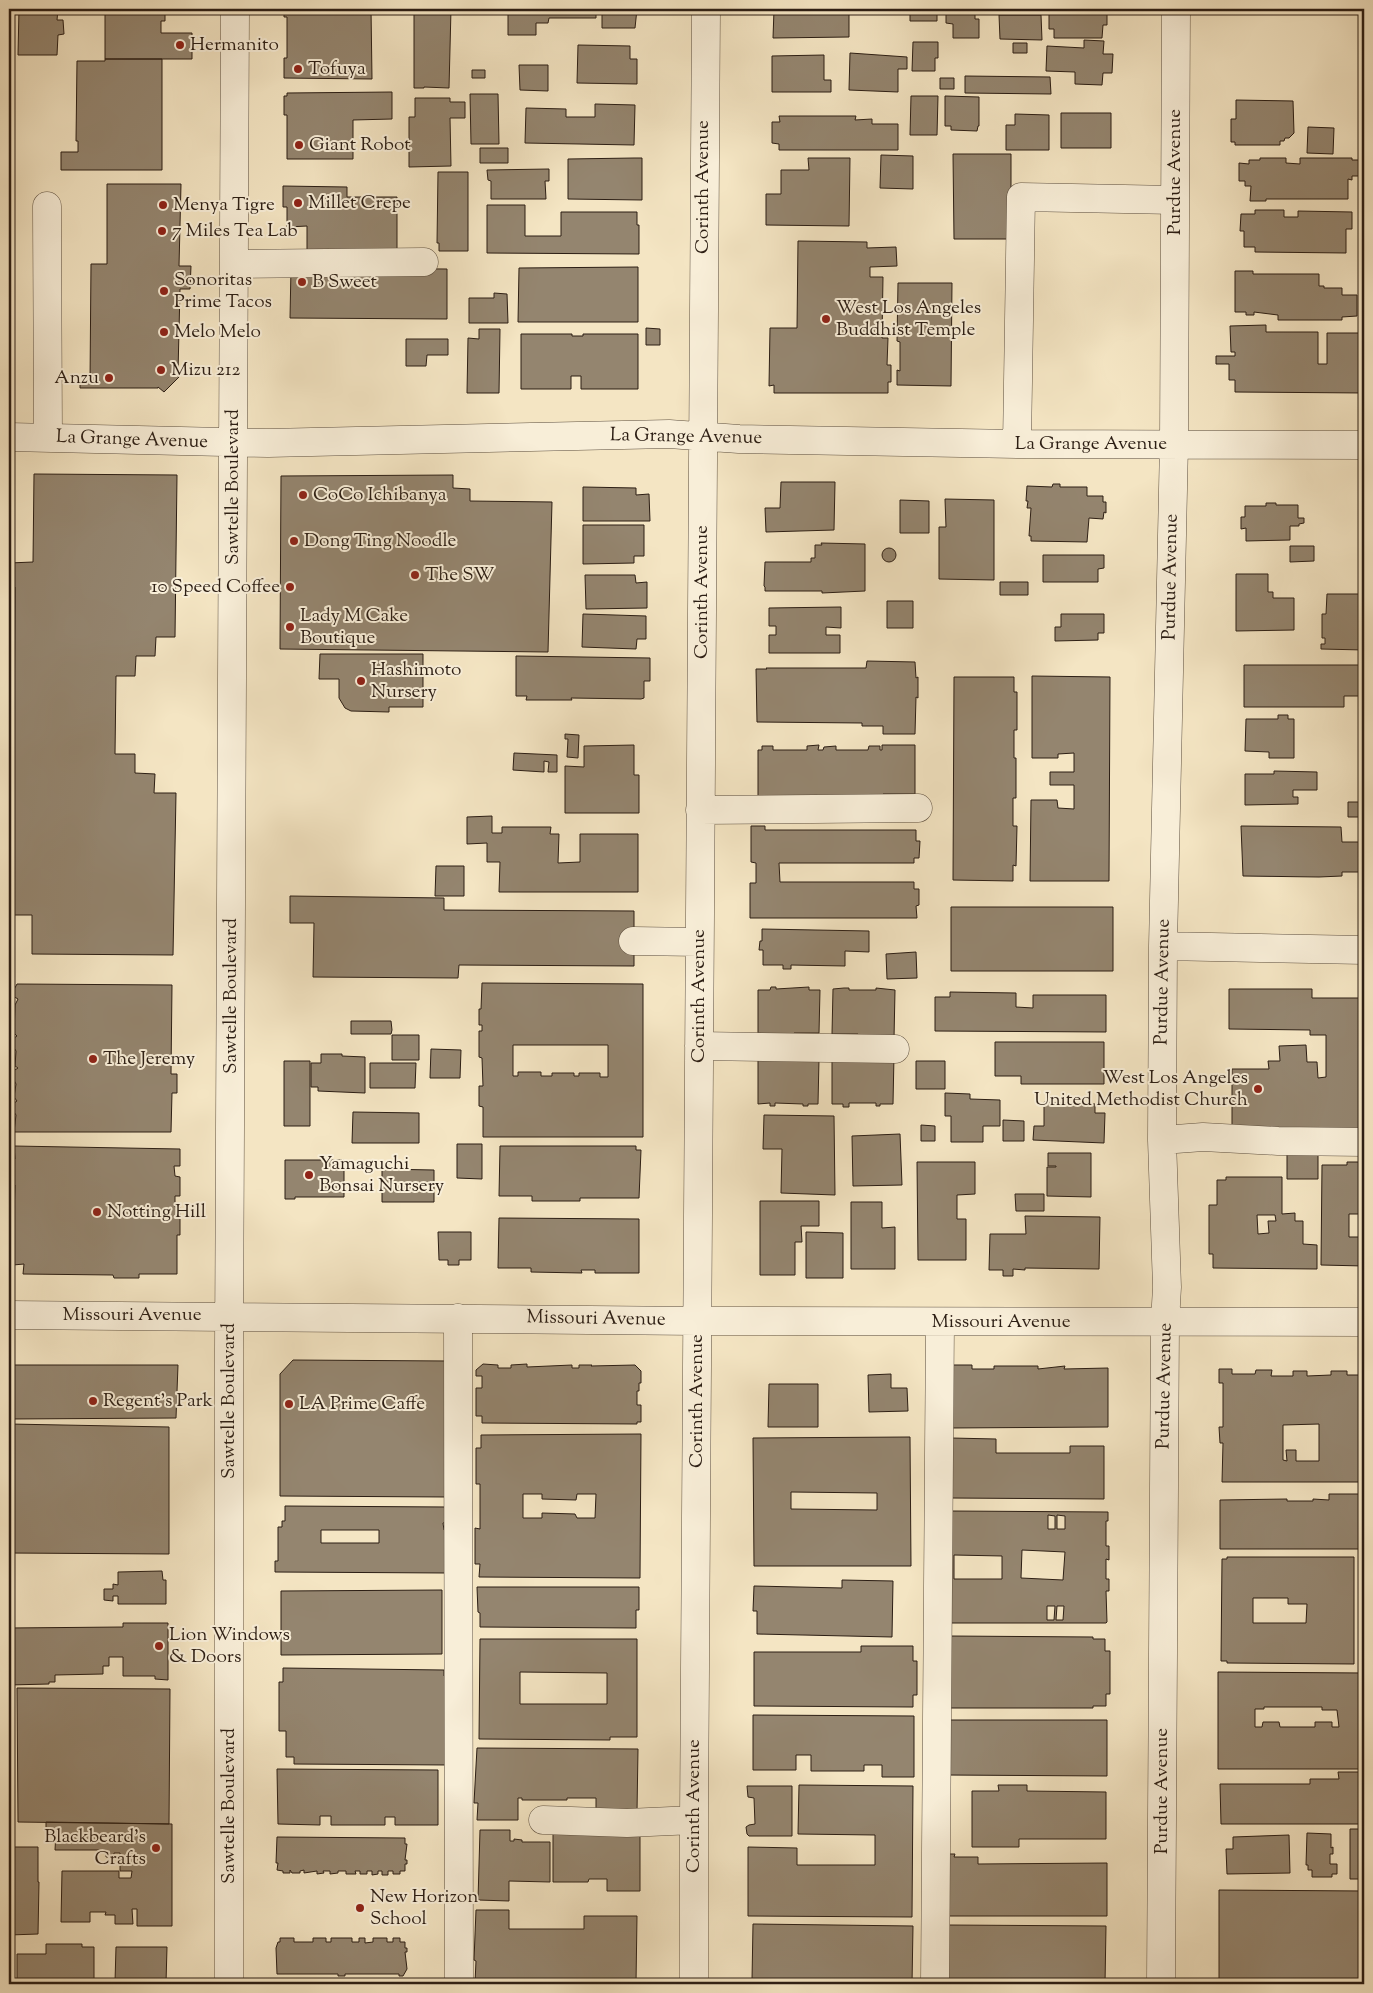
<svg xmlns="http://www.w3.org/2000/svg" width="1373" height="1993" font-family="'Sorts Mill Goudy',serif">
<rect width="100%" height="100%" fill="#f4e5c3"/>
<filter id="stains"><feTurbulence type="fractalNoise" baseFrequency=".004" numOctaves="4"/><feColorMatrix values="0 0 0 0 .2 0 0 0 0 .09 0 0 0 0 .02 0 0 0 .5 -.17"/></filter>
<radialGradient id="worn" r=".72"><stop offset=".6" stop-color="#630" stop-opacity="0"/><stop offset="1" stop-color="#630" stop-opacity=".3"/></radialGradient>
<path fill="#94856f" stroke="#2c1e14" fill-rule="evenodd" d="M19,9H58L57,20H63L64,34L58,35L57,55H18Z
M284,9H371L372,79L284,78V58H287V17H284Z
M414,9H451L449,88L424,87V88H414Z
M502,9H596V18H549L548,23H536V35H508V13H502Z
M602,9H637L635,28H602Z
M787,9H849V37L773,38L774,10Z
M910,9H937V21H910Z
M946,9H975V19H979V38H953V24L946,23Z
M1054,9H1107V25H1103L1102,38H1054V29H1049V14H1054Z
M1333,9H1364V14L1333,13Z
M140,10H165V21H161V33H192V59H105V14H122L123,12H140Z
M999,15H1041L1042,40L1000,39Z
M1084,40L1104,41L1103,54H1113L1112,73H1103L1102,85L1075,84V72L1046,71L1047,46L1084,48Z
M913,42H938V58H935V71H912Z
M1013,43H1027V53H1013Z
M578,45L630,46V59H637V84L577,83Z
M850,53L907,57V69H898V92L849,90Z
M824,55V80H831V92H772V56Z
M105,59H162V170H61V152H78V141H76L77,61H105Z
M519,65H548V91L520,90Z
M472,70H485V78H472Z
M965,76L1050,77L1051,94L965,93Z
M940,78H954V89H940Z
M392,92V119L353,120V159H287V115H284V96H287V93Z
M470,94H498L499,144H471Z
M911,96H938L937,135H910Z
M945,96L979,97V126H978L977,131L951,130V126H945Z
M415,98H450V102H465V118H450L451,166L409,167V117H415Z
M1236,100L1293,101L1294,133L1289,138H1285L1284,141H1280V145H1235V142H1231V119H1236Z
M595,104L635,105L634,145L525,143L526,108L566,109V117H595Z
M1061,113H1111V148H1061Z
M1015,114L1049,115V150H1006V125H1015Z
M779,116H856L855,120L872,119V124H898V150H779V144L772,143V122H780Z
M1308,127L1334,128L1333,154L1307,153Z
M480,148H508V163H480Z
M953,154H1011V232L1008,239H954Z
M881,155L913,156V189L880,188Z
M634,158H642V200L568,199V159Z
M808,158H850L849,226L766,225V194H781V170H809Z
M1260,158H1286V163L1300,164V158H1352V160H1360V176H1352V180L1348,179V199H1266V201H1250L1251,186H1245V181H1239V163L1249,164V160H1260Z
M549,169V181H545L546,199H491V181L488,180L487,170Z
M438,172H468V251H439V243H437Z
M107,184H181L179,266H191L190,289H180L178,372H175L180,376L164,392L158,387V388H80V382H90L91,264H107Z
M283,186L347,187V197H397V250H307V226L287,227V207H283Z
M487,205H525V236H561V212H637V225H639V254L487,253Z
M1255,210H1284V217H1298V211L1352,212V229H1346V253L1255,252V247H1244V231H1240L1241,214H1255Z
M798,241L867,242V248L896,247L897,266L870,267V277H883L882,338H888L887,365H891V382H888V393H774V385L769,386L770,328H797Z
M638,267V322H518L519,268Z
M291,268L447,269V319L290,318Z
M1235,271H1253V274H1319V286H1324V288H1342V295H1357V316L1342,317V320H1278V315L1254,312V315H1246V312H1235Z
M898,283H952L951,386L897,385V370L900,371V342L897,341Z
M494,293L507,294L508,323H469V298H494Z
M1266,325V332H1318V364H1327V333H1364V393L1235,392V380H1229V364H1216V356H1235V352H1231L1230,326Z
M646,328L660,329V345H646Z
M479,329H500L499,393H467L468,338L479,339Z
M521,334H572V336H583V334H638V389H581V376H571V389H521Z
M406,339H448V355H427L426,366H406Z
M34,474L177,475L175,637H156L155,656H136L135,676H116L115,754H135V773L155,774L154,793H176L173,955L32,954V915H13L15,587H9V563L33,562Z
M453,475V488L470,489V501L552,502L548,652L280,649L281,476Z
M781,482H835L834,530L766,532L765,508H780Z
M1053,484H1060V487H1087V496H1103V502H1106V513L1104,512L1103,519L1089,518L1087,542L1031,541V536H1029L1031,508H1027L1028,501H1026L1027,486L1052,487Z
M583,487L636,488V495L649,494L650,521H583Z
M945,499L994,500V580L939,579V527H946Z
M900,500L929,501V533H900Z
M1266,503H1276V505H1298V518H1304V523L1299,524V526H1290V540L1246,541V528L1241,529V517H1245V506H1266Z
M583,525H644V556H634V563L583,564Z
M821,543L865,544V591L822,593V591H765V587L764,586L765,562H811V558H815V545H822Z
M1290,546H1314V561L1290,562Z
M882 555a7 7 0 1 1 14 0a7 7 0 1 1-14 0Z
M1043,555H1104V568L1098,569V582H1043Z
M1236,574H1268V592H1273V598H1294V630L1236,631Z
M585,575H635L636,583L647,582V608L586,609Z
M1000,582H1028V595H1000Z
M1327,594H1359V612H1363L1364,618V650L1321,649V644H1325V638H1322V614H1326Z
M887,601H913V628H887Z
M841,607V628L826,627V635H840V653H769V635H776V626H769V608Z
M583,614L646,616V639H637L636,649L582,647Z
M1061,614H1104V633H1098V640L1055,641V627H1061Z
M320,654H423V707H389V712L351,711L345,708L339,698V679H319Z
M516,656L650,658V681H644V698L641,699L571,698L572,700H526L527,696H516Z
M867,661L915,662L916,678L918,677V698L916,697L915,734H883V726H862V723L757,722L756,669H767L766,668H866Z
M1244,665H1364V696H1344V707H1244Z
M1032,676L1110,677L1109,881H1030L1031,800H1057L1058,808L1074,809V785H1050V772H1074V753L1058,754V758H1032Z
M954,677H1014V692H1017V730H1014V758H1016V798H1013V826H1017L1016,866L1013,865V881L953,880Z
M1278,715H1288V719H1294V758H1269V752L1245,751L1246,719H1278Z
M565,734L579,735L578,758L567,757L568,739H565Z
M634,745V775H639V813H565V766L584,767V746Z
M819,745L818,750H823L824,747L836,746V750H868L869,746H880V750H882V745H915V794H883L884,799L758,798V750H762V746H773V750H807V746Z
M514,753L557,755V772H548L549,762L544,761V772L513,770Z
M1274,771L1317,772V790H1293V797H1298V804L1245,805V774H1274Z
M1348,802H1364V817H1348Z
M492,816V833H502V827H551L550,834H559L558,863L580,862V834H638V892H499L500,862H487V843L467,844V817Z
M751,826H765V830H916V841H920L919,858H914V863H779L780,882H914V889H919V905L916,906L917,918H750V883H756V863L751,862Z
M1241,826L1341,827L1342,842H1364V872H1342V876L1319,877L1243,876Z
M436,866H464V896H435Z
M290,896L444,898V910L634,911V966L459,965L458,978L313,977L314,923H290Z
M951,907H1113V971H951Z
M762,929L869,931V952L845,951V966L791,965V969H783V965H763V950H759L760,941H762Z
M916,952L917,978L887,979L886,954Z
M482,983L643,984V1137H483V1107L479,1106V1086H483L482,1058L479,1057V1031H482V1025H479V1009H481ZM513,1045H608V1077H600V1073H579V1076H574V1073H552V1076H541V1072H518V1076H513Z
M17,984L172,985L171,1074H177V1093H172L171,1132H14L16,1115L10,1106L17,1101L14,1097L16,1084L10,1073L18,1068L15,1066L16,1051L10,1041L17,1036L14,1033L15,1005L18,999L11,995Z
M771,987H776V989L809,987V990H820L819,1033H794V1037L758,1033V990H770Z
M844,988H849V990H876V988L895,990L894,1039L858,1038V1034H832L833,989Z
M1229,989H1312V998H1364V1134L1232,1133V1069H1269L1268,1061H1280L1279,1046L1306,1045L1307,1062H1317L1318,1078L1326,1077V1035H1310V1030L1229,1029Z
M950,992L1016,993V1007L1033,1008V995H1106V1032L935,1031V997H950Z
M351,1021H391L392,1030L391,1034H351Z
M392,1035H419V1060H392Z
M995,1042H1104V1084H1021V1076H995Z
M431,1049L461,1050L460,1078H430Z
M321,1054H342V1056L365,1057V1093L318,1091V1087H311V1063H321Z
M894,1055L893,1104H880V1106H876V1103H849V1107H843V1104H832V1060Z
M758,1059H819L818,1104H808V1106H803V1104L775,1103V1106H770V1103L758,1104Z
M284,1061H310V1126H284Z
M916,1061H945V1089H916Z
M370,1063H416L415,1088H370Z
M945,1093L970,1094V1099L1000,1100V1126H983V1142H951V1116H945Z
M1044,1102L1095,1104V1113H1105L1104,1143L1033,1140L1034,1126H1044Z
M353,1112L419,1113V1143H352Z
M764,1115L834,1116L835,1195L781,1193L782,1149H763Z
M1003,1120L1024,1121V1141H1003Z
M921,1125L935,1126V1141H921Z
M900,1134L902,1185L853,1186L852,1136Z
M457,1144H482V1179L457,1178Z
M14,1146L180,1149V1166H174L175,1176L180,1177V1196H175V1207H180V1235H177V1274H139V1278H114L113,1275L23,1274L24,1264L13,1265L14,1232H9V1216H14L15,1185L10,1186L11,1159H15Z
M500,1146H636V1150H641L639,1198H580V1201H532V1196H499Z
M1287,1152H1318V1179H1287Z
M1048,1153H1091V1197L1047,1196V1167H1056V1166H1048Z
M285,1160H344V1197H295V1199H285Z
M917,1162H975V1194L957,1195V1219H966V1260H918Z
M1347,1162H1364V1214H1349V1237H1364V1266L1321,1265L1322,1165H1347Z
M382,1169L434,1170V1202H382Z
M1226,1177H1282V1214L1295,1213V1221H1303V1244L1317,1245V1269L1213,1268V1254H1209V1205H1217V1180H1226ZM1257,1215H1275L1276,1221H1268L1269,1233L1258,1234Z
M1015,1194H1044V1211H1016Z
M760,1201H819V1226H801L802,1242H795V1275H760Z
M851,1202H882V1228L895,1227V1269H851Z
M1025,1216L1100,1217L1099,1269L1025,1268V1270L1013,1269V1276H1003V1270H989L990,1234H1026Z
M499,1218L639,1219V1273H595V1270H581L582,1273L531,1272V1268H498Z
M438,1232H471V1260H459V1265H448V1260H439Z
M806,1232L843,1233V1278H806Z
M293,1360L449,1361L448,1497L280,1496V1374Z
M483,1364L498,1365V1368H511V1365L527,1364V1367L572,1365V1368H579V1365H592L591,1366L635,1365L641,1371V1383H639V1391H637V1405H641V1422H637V1424L482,1423V1416H476V1388H482V1376H476V1370Z
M10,1365H178L176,1418L9,1419Z
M949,1365H972V1369H994V1366H1038V1369L1065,1366L1064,1369L1108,1368V1427L949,1428Z
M1219,1369H1232V1374H1255L1256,1370H1272L1271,1376H1293V1371H1307V1376L1331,1375V1371H1347V1375H1364V1482H1222L1223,1443H1220L1219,1427H1223V1383H1219ZM1319,1424V1461H1296V1450H1286L1287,1461L1283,1460V1425Z
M891,1374V1388H907L908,1411L869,1412L868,1375Z
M769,1384H818V1427H768Z
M9,1424L169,1427V1554L9,1553Z
M641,1434L640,1578L479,1577L480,1564H475V1528L480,1529V1484H476V1448H481V1435ZM523,1494H542V1499L576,1500L577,1494H596L595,1518H577L575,1514L542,1513V1518H523Z
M910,1437L911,1566H754L753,1438ZM791,1492L877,1493V1510L791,1509Z
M951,1438L996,1439V1453H1070V1446H1104V1499L951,1498Z
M1329,1494H1364V1549H1220V1500L1287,1499V1501H1313V1499L1329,1500Z
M285,1506L447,1507V1522L443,1523L444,1530L447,1529V1573L275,1572V1561H278V1527H282V1521H285ZM321,1530H379V1543H321Z
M951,1511L1108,1512V1521H1106V1546H1109V1560L1106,1559V1579H1109V1591H1106L1107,1622L1106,1623H950ZM1048,1515L1055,1516V1529H1048ZM1057,1515L1065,1516V1529H1057ZM1022,1550L1065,1552L1063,1580L1021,1578ZM954,1555L1002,1556V1579H954ZM1047,1606H1055L1054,1620H1047ZM1057,1606H1064L1063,1620H1056Z
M1227,1557H1354V1664L1227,1663V1661H1221L1222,1559H1227ZM1253,1598H1288V1604H1307L1306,1623H1253Z
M162,1571L163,1580H166V1604H118V1596H113V1601L104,1600V1589H113V1584L118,1585V1572Z
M842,1580L893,1581L892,1637L757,1634V1611H753L754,1586L842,1588Z
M477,1587H639V1610H636V1628L480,1627V1613L478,1612Z
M442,1590V1654L281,1655V1591Z
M123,1623H168V1680L155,1679V1676H123V1657H109V1666H103V1674L55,1675V1682H49V1684L9,1685V1628L123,1627Z
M949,1636L1093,1637V1639H1105V1651H1110V1694H1106V1706H1093V1708H949Z
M480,1639H637V1737H610V1740L479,1739ZM520,1672L607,1673V1704H520Z
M861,1646H913V1661H917V1695H913V1707L754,1706V1652H861Z
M283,1668L444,1670V1676H450L449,1765L294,1764V1757H286V1731H279V1682H283Z
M1218,1672L1364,1673V1769H1218ZM1264,1707H1322V1710H1337L1339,1727H1332V1722H1315V1727H1280L1279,1722H1263L1262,1727H1255V1709H1264Z
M17,1688L170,1689L169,1824L18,1822Z
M753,1715L914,1716V1777H882V1765H864V1771H811V1755H796V1770H753Z
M946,1720H1107V1776L946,1775Z
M477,1748L638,1749L637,1812H596V1798H567V1800H522V1798H518V1820H477L478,1803H474Z
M277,1769L438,1770V1825H395V1817H385V1825H331V1816H320V1825L278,1824Z
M1338,1772H1364V1824H1221L1220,1784H1310V1779H1339Z
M799,1785L913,1786L912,1917L748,1916V1847L797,1848V1865H875V1835L798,1834Z
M998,1785H1027V1791L1106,1792V1839H1019V1847H972V1791H999Z
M747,1786H792V1836H749L747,1834L746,1827L749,1825L755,1824L754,1798L748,1797Z
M46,1822L172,1824V1926H137V1909H132L133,1924H115V1915H105L106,1912H90V1922H61L62,1871H119V1878H131L132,1871H120V1853H114V1857H106V1850H55L56,1832H46Z
M1350,1829H1364V1879H1350Z
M480,1830H510V1841H514V1839L522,1840V1842H550V1882L509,1881V1901L478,1900Z
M553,1833L640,1834V1891H607V1879H589L588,1882H553Z
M1307,1833L1331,1834V1848L1333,1847V1854H1330V1864H1337V1874H1332V1877H1312V1870H1308V1865H1306Z
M1289,1835L1290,1873L1227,1874L1226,1849H1233V1837Z
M277,1837L405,1838V1844H407L405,1860H407V1864H405V1871H400V1874H393V1871H388V1875H382V1871H378V1874L372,1875V1871H367V1874H360V1871H355L356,1874H346V1871H338V1873L330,1874V1871H323L324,1873L317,1874V1871L304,1873V1870L300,1871V1873H292L290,1870V1873H283V1871L277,1870L278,1863H276Z
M9,1847H38V1882H39L38,1934L9,1935Z
M947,1854H955L954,1857H978V1864L1107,1863V1916H948Z
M1219,1890L1364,1891V1984H1219Z
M476,1910H509V1929H584V1916H637L636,1983H475L476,1961L474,1960Z
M753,1924L913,1926L912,1984H848V1981L752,1980Z
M947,1925L1106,1926L1105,1984H947Z
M280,1938H294V1942H313V1938H326V1942H331V1938H352V1942H359V1938H365V1943L373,1942V1938H387V1942H393V1938H400V1942H405V1948H407V1952H405L407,1969L403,1976H399V1974H345V1976H338V1974H277L276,1948L278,1942H280Z
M46,1944H82V1947H94V1981L17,1980V1954H46Z
M116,1947H167L166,1983L115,1982Z"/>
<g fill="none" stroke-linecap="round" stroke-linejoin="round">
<g stroke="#5e5040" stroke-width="29">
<path id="minor" d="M47,206L48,438
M234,264L424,262
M9,437L268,443L669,434L739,439L1017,444L1364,445
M1017,444L1021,197L1175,200
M700,810L918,808
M633,941L699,942
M1163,946L1364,950
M699,1046L895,1049
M1162,1140L1203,1137L1278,1141L1364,1142
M9,1315L697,1321L1364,1322
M458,1318L459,1984
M543,1820L627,1823L694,1820
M229,1984V1352L235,9
M694,1984V1820L706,9
M935,1984L940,1322
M1161,1984L1165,1322L1167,1287L1162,1140L1163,946L1174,444L1176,9"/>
</g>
<use href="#minor" stroke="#f8eed8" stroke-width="28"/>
</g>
<g fill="#8f2418" stroke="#f8eed8" stroke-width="2">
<circle cx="180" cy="45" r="5"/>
<circle cx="298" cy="69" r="5"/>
<circle cx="299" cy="145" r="5"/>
<circle cx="298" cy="203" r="5"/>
<circle cx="163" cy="205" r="5"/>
<circle cx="162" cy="231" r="5"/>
<circle cx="302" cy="282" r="5"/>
<circle cx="164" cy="291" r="5"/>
<circle cx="826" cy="319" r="5"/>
<circle cx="164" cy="332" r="5"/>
<circle cx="161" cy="370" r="5"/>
<circle cx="109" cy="378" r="5"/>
<circle cx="303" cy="495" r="5"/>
<circle cx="294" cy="541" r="5"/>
<circle cx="415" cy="575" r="5"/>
<circle cx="290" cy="587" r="5"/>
<circle cx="290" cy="627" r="5"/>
<circle cx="361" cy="681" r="5"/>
<circle cx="93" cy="1059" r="5"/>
<circle cx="1258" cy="1089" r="5"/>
<circle cx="309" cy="1175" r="5"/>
<circle cx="97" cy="1212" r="5"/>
<circle cx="93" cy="1401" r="5"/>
<circle cx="289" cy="1404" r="5"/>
<circle cx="159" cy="1646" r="5"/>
<circle cx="156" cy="1848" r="5"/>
<circle cx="360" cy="1908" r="5"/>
</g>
<g text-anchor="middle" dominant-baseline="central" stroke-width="4" stroke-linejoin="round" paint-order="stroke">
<g font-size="19" fill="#2c1e14" stroke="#f8eed8" text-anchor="start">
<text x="190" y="45">Hermanito</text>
<text x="308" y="69">Tofuya</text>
<text x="309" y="145">Giant Robot</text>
<text x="308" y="203">Millet Crepe</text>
<text x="173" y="205">Menya Tigre</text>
<text x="172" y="231">7 Miles Tea Lab</text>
<text x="174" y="280">Sonoritas<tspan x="174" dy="22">Prime Tacos</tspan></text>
<text x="312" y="282">B Sweet</text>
<text x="836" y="308">West Los Angeles<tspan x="836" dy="22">Buddhist Temple</tspan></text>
<text x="174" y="332">Melo Melo</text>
<text x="171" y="370">Mizu 212</text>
<text x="99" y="378" text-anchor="end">Anzu</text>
<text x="313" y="495">CoCo Ichibanya</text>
<text x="304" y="541">Dong Ting Noodle</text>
<text x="425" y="575">The SW</text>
<text x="280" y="587" text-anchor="end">10 Speed Coffee</text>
<text x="300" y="616">Lady M Cake<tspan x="300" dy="22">Boutique</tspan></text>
<text x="371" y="670">Hashimoto<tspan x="371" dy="22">Nursery</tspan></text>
<text x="103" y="1059">The Jeremy</text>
<text x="1248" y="1078" text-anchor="end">West Los Angeles<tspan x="1248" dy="22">United Methodist Church</tspan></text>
<text x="319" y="1164">Yamaguchi<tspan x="319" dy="22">Bonsai Nursery</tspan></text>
<text x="107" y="1212">Notting Hill</text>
<text x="103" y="1401">Regent's Park</text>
<text x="299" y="1404">LA Prime Caffe</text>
<text x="169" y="1635">Lion Windows<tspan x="169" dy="22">&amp; Doors</tspan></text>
<text x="146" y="1837" text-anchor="end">Blackbeard's<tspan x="146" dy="22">Crafts</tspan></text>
<text x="370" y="1897">New Horizon<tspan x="370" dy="22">School</tspan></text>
</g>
<g font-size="19" fill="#2c1e14" stroke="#f8eed8">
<text transform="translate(1175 172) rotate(-90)">Purdue Avenue</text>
<text transform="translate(703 187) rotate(-90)">Corinth Avenue</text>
<text transform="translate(686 437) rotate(1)">La Grange Avenue</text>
<text transform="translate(132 440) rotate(2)">La Grange Avenue</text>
<text x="1091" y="444">La Grange Avenue</text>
<text transform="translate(233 487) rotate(-90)">Sawtelle Boulevard</text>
<text transform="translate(1171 577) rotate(-89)">Purdue Avenue</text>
<text transform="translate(702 592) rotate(-90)">Corinth Avenue</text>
<text transform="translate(1163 982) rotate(-89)">Purdue Avenue</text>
<text transform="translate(231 996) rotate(-90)">Sawtelle Boulevard</text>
<text transform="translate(699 996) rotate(-90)">Corinth Avenue</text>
<text x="132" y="1315">Missouri Avenue</text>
<text transform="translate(596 1319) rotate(1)">Missouri Avenue</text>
<text x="1001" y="1322">Missouri Avenue</text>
<text transform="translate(1165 1386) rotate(-89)">Purdue Avenue</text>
<text transform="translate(229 1401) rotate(-90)">Sawtelle Boulevard</text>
<text transform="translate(697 1401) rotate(-90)">Corinth Avenue</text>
<text transform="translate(1162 1791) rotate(-90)">Purdue Avenue</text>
<text transform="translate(229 1806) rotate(-90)">Sawtelle Boulevard</text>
<text transform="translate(694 1806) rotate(-90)">Corinth Avenue</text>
</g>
</g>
<rect width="1373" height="1993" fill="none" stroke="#f4e5c3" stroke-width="30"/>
<rect x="10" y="10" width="1353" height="1973" fill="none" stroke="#2c1e14" stroke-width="2.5"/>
<rect x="15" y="15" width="1343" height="1963" fill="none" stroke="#2c1e14"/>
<rect width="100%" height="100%" filter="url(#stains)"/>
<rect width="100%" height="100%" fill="url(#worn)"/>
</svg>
